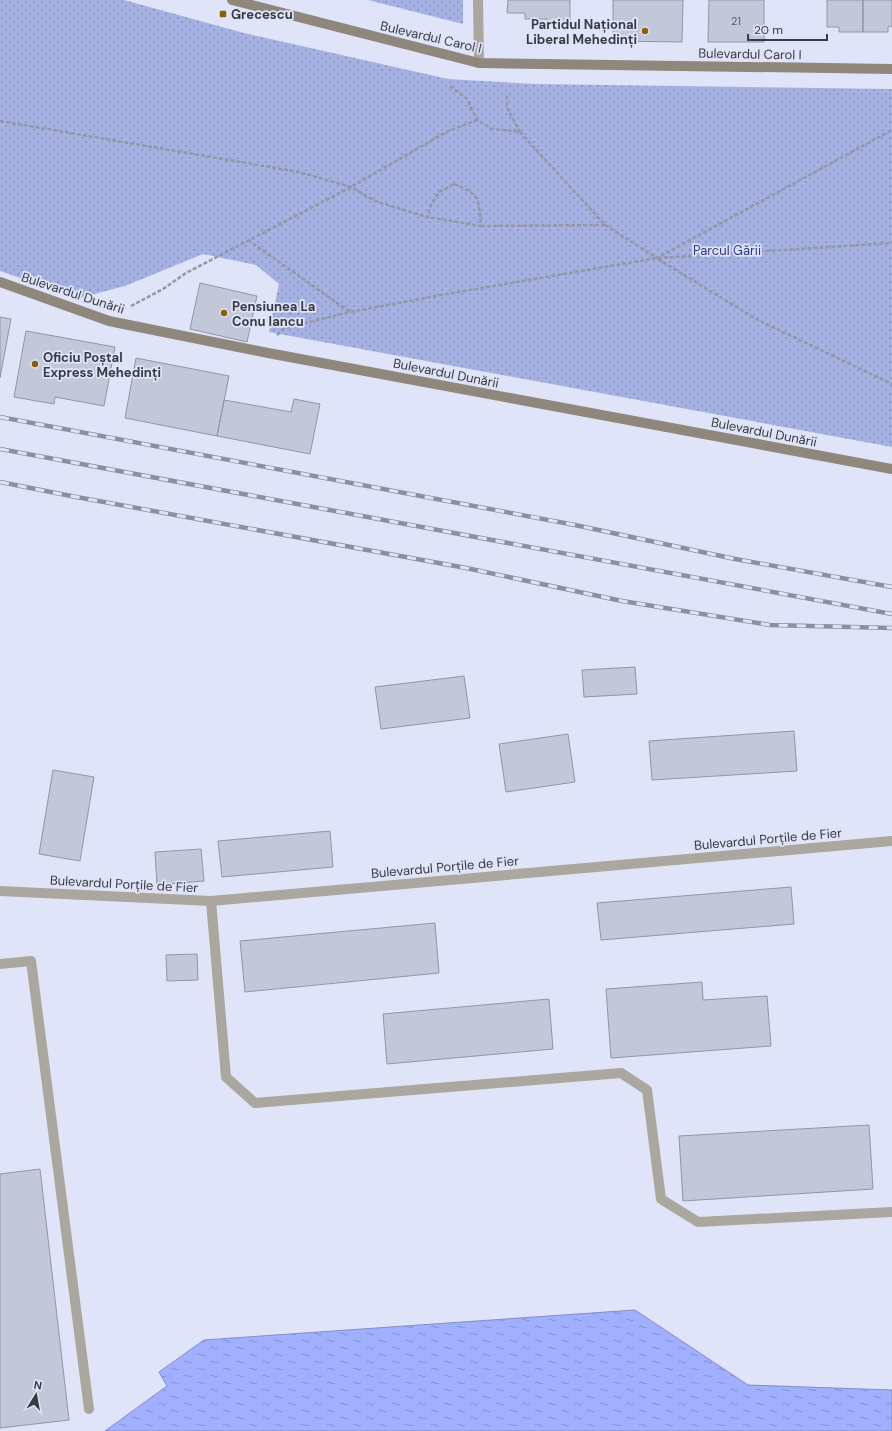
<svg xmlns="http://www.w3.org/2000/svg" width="892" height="1431" font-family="'DM Sans',sans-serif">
<defs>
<pattern id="grass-dots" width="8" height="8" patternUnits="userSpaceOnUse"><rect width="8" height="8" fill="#a5b1e3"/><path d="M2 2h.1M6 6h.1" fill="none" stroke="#8791ba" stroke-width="1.8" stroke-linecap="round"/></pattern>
<pattern id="water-ripples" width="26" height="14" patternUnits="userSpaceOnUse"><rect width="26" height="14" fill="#a0b0fe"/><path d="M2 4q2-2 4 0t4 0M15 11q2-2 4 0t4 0" fill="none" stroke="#8390cf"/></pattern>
</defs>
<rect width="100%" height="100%" fill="#dfe4f8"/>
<path fill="url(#grass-dots)" d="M0,0H124L244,33L448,79L535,84L892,89V447L269,332L279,284L256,265L203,254L125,286L79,298L0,271Z
M368,0H463V24Z"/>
<path fill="url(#water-ripples)" stroke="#818dc6" d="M635,1310L748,1385L892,1390V1431H105L167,1386L159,1372L204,1340Z"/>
<path fill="#c2c7da" stroke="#9195a7" d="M508,0H570V24H546L547,19H525V13H507Z
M613,0H683L682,42L613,41Z
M709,0H764V42H708Z
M827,0H863V32H839V27H827Z
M863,0H892V26L888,27V32H863Z
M200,283L257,296L247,342L190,329Z
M0,317L11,319L0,378Z
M26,331L115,347L104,406L55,397L54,404L14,397Z
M136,358L229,376L217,436L125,418Z
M294,399L320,404L310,454L217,436L224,400L291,412Z
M635,667L637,694L584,697L582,670Z
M464,676L470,718L381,729L375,687Z
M794,731L797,771L652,780L649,741Z
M568,734L575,782L506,792L499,744Z
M53,770L94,777L80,861L39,854Z
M330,831L333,867L222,877L218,841Z
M201,849L204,881L157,885L155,852Z
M791,887L794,924L601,940L597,903Z
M435,923L439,973L245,992L240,941Z
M197,954L198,980L167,981L166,955Z
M702,982L703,1000L767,996L771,1046L611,1058L606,989Z
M549,999L553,1049L387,1064L383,1014Z
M869,1125L873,1189L683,1201L679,1136Z
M40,1169L69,1420L0,1428V1174Z"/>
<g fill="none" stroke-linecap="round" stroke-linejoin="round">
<path stroke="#9396a5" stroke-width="2.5" stroke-dasharray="4 2" stroke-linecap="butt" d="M450,86L467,99L477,120L492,129L520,132L507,108V95
M0,121L299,172L351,187L375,201L427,217
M520,132L605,225L657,258L892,130
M454,184C482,195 478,200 481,226L427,217L431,205L439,192Z
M481,226L605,225
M248,240L350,312
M658,259L758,320L892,384
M131,306L163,289L186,273L351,187L446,132L477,120
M277,335L285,328L350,312L441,295L657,258L892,243"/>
<path stroke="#aba69e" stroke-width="10" d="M211,901L226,1077L255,1103L621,1073L647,1090L661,1199L698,1222L892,1212
M0,964L31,961L89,1409"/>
<path stroke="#aba69e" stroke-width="10" d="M478,0L479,63
M0,891L211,901L892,841"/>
<path stroke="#8f877c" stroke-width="10" d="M232,0L479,63L892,69
M0,282L109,321L268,353L892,469"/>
<g stroke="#8c8f9d" stroke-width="4.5">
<path id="rail" d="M0,417L575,525L735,559L892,587
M0,449L892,614
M0,482L71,496L466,568L622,601L770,625L892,628"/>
</g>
<use href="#rail" stroke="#dfe4f8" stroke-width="3" stroke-dasharray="9" stroke-linecap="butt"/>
</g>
<g fill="#8b5f02" stroke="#dfe4f8" stroke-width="1.5">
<rect x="219" y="10" width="8" height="8" rx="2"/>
<circle cx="645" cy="31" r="4"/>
<circle cx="224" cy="313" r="4"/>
<circle cx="35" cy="364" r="4"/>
</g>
<g text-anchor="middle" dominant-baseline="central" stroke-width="3.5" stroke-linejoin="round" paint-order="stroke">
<g font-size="11" fill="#5a5d68">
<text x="736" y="21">21</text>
</g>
<g font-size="13" font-weight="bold" fill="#383a42" stroke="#dfe4f8" text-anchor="start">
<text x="231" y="14">Grecescu</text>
<text x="637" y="24" text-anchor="end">Partidul Național<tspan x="637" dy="15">Liberal Mehedinți</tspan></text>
<text x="232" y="306">Pensiunea La<tspan x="232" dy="15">Conu Iancu</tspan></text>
<text x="43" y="357">Oficiu Poștal<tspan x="43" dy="15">Express Mehedinți</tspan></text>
</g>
<g font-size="13" fill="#383a42" stroke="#dfe4f8">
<text transform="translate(431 37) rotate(13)">Bulevardul Carol I</text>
<text transform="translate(750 54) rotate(1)">Bulevardul Carol I</text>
<text transform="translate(73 293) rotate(18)">Bulevardul Dunării</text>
<text transform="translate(446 373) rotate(11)">Bulevardul Dunării</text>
<text transform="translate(764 432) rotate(11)">Bulevardul Dunării</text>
<text transform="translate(768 839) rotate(-5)">Bulevardul Porțile de Fier</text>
<text transform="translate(445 867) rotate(-5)">Bulevardul Porțile de Fier</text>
<text transform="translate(124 884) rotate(3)">Bulevardul Porțile de Fier</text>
</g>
<g font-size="13" fill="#2e348b" stroke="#dfe4f8">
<text x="727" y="250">Parcul Gării</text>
</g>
</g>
<g transform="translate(36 1395) rotate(11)" stroke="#dfe4f8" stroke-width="3" paint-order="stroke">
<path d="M0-3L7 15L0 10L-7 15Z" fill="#383a42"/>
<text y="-6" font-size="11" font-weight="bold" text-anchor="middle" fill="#383a42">N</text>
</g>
<path d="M748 34v6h79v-6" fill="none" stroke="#383a42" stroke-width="2"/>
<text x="754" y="34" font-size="12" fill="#383a42" stroke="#dfe4f8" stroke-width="3" paint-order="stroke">20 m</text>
</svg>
